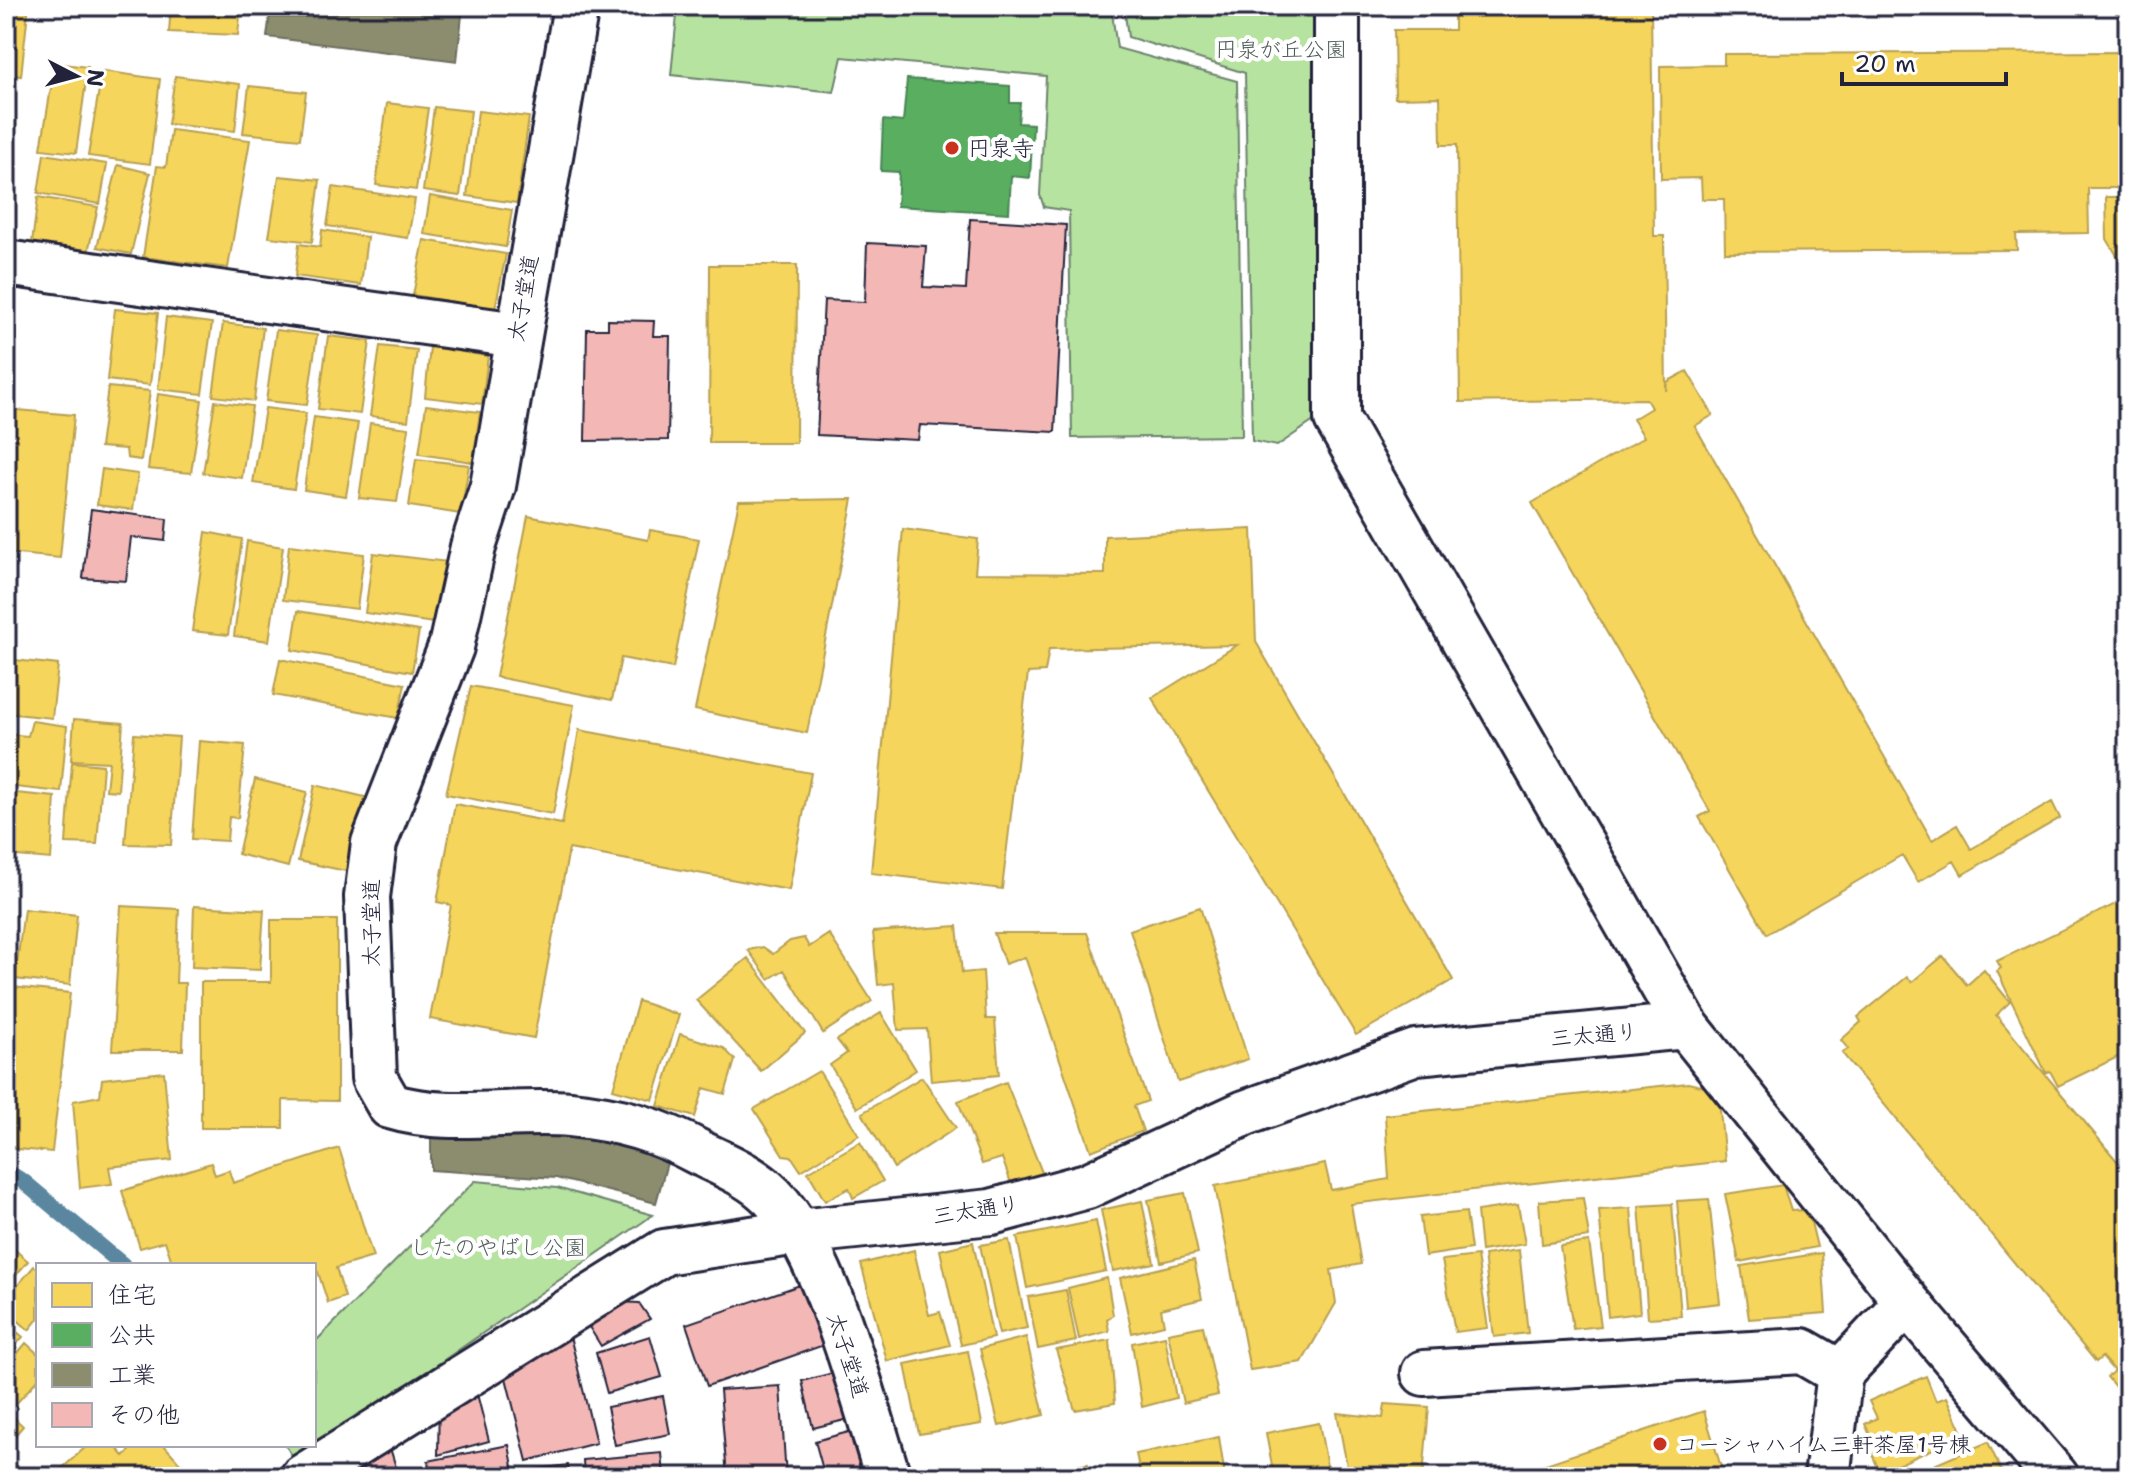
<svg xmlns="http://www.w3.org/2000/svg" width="2134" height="1483" font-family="'Shantell Sans','Klee One',sans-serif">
<rect width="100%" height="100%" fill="#fff"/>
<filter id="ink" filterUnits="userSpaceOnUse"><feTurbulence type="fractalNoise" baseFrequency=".0125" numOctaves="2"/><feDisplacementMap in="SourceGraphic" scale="16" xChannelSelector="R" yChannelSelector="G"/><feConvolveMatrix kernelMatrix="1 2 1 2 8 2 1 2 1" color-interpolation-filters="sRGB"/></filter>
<g filter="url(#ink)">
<path fill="#b7e3a0" stroke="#6c826e" stroke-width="2" d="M678,6H1111L1117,48L1237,81L1242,436L1072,438L1069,211L1044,207L1040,195L1046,76L842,57L834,92L671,75Z
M1124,6H1324V414L1277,446L1252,441L1245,73L1128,37Z
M475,1181L557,1188L653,1215L297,1462L285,1445H314V1343Z"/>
<path fill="#f6d55c" stroke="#b69f52" stroke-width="2" d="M57,6H112L110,14Z
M171,6H241L238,35L169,32Z
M1454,6H1651L1654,236H1664L1666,391L1667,382L1687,371L1713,415L1695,426L1932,840L1957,825L1971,849L2052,802L2060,818L1962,875L1954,861L1918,882L1902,855L1767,934L1699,817L1710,811L1532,503L1644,437L1633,419L1651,408L1646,399L1460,402L1457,145H1441L1440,97L1395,98L1394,30H1454Z
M6,8L28,11L21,76L6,74Z
M2128,52V188H2088L2089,233L2016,234L2017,250L1725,252L1724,199H1702L1701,178L1661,179L1660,66L1724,65V54Z
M55,63L88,67L76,153L41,149Z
M102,71L160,79L150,164L88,156Z
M175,76L240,84L235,131L168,124Z
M6,81L11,82L6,121Z
M249,86L306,92L300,139L243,133Z
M387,103L428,108L416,190L376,185Z
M434,107L471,111L460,196L423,191Z
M478,111L529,117L517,203L467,196Z
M171,130L250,140L228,268L143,257L157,166L166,167Z
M44,154L107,164L100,204L38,193Z
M118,165L150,173L131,254L97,247Z
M279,176L320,180L312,242L269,237Z
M333,187L415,199L408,238L327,226Z
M430,196L512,210L506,247L424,234Z
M38,197L98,207L88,252L32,243Z
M2106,197H2128V274L2107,239Z
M322,230L367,237L361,285L295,276L299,244L320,247Z
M424,240L506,254L495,309L413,295Z
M710,265H797L796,443H709Z
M115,309L158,313L150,385L107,380Z
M166,317L212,323L202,394L158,389Z
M223,323L263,328L254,401L213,396Z
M276,330L317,335L307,405L266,401Z
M328,336L370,341L360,414L318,409Z
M380,346L417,350L408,421L370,416Z
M430,347L488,356L482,404L425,397Z
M108,387L150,391L141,460L127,458L126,449L100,447Z
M158,394L202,400L191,473L148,469Z
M215,401L252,406L242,478L203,473Z
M426,405L480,412L473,462L419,454Z
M265,408L306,413L294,489L253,483Z
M6,409L74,415L60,558L6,553Z
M314,417L358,423L346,496L304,490Z
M370,423L409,428L397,502L359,498Z
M416,459L469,465L461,514L409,506Z
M102,469L138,474L133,510L97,505Z
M853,499L807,733L695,710L739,501Z
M528,516L648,540L650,530L699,539L673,668L621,658L612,700L496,677Z
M903,529L978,539L975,573L1105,574V536L1252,529L1256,642L1453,980L1356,1035L1152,698L1237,645L1049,649L1045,672L1028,673L1002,889L871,873Z
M206,532L242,539L228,635L192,631Z
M247,541L283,547L269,641L234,636Z
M289,545L364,554L357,609L283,600Z
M373,553L457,563L448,625L365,613Z
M298,611L419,631L412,672L292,650Z
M6,659L58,665L52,718L6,713Z
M280,659L405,684L398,718L273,695Z
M471,686L574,705L553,814L446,794Z
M74,719L123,723L118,791L106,790L109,762L71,760Z
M32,721L67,726L61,792L6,786V734L28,736Z
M579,730L811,773L789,890L569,849L534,1038L430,1019L451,905L437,902L455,804L562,824Z
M134,734L179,737L171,845L125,844Z
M199,741L245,745L238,818L229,817L227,841L192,839Z
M72,762L103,765L97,844L66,843Z
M255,779L307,792L288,867L238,854Z
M315,785L369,798L351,872L298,861Z
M6,792L55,797L51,859L6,855Z
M2128,898V1052L2058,1086L2050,1071L2046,1073L1997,971L2001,968L1997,961Z
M121,906L179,909L176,983H185L183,1050H112Z
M194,906L264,910L260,970L192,967Z
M1200,907L1248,1059L1178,1082L1130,930Z
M24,909L77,915L70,985L15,979Z
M271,920H337V1101L283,1100V1128H201V982H271Z
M957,926L962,973L983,971L986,1019H995L999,1075L931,1081L927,1029L898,1030L894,983L878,985L873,932Z
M994,933H1087L1148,1101L1134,1106L1143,1131L1091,1151L1025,957L1005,964Z
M829,934L872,1001L823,1033L784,970L769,979L748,950L763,947L773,954L790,941L804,938L809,947Z
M1943,956L1967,985L1984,970L2010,1002L1996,1015L2117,1161L2128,1152V1403L2107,1377L2114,1371L2102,1357L2096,1362L1842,1053L1848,1049L1841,1040L1861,1022L1858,1017L1907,977L1912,982Z
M748,958L805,1033L761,1071L696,1000Z
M12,987L70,993L52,1152L6,1148V1047Z
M638,1001L679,1015L653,1100L613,1089Z
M881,1013L916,1070L857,1108L830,1065L847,1053L837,1040Z
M680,1034L724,1048L735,1060L725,1094L704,1088L695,1117L658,1106Z
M819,1071L859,1135L801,1171L791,1156L783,1155L754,1109Z
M164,1072L172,1160L109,1167L112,1184L80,1188L73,1101L100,1096L102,1079Z
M922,1077L956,1128L894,1168L862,1113Z
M1006,1082L1043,1175L1012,1186L1002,1158L982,1164L958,1101Z
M1688,1083L1718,1090L1725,1161L1351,1204L1361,1264L1331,1270L1336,1303L1302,1362L1250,1370L1215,1186L1325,1164L1331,1190L1389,1179L1385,1115Z
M860,1142L883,1181L853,1198L849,1188L825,1201L808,1172Z
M339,1148L373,1257L336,1268L345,1297L328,1303L318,1272L314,1274V1265H173L165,1241L140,1248L122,1191L211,1163L215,1175L229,1170L233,1183Z
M1783,1185L1791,1211L1808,1210L1817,1247L1739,1262L1725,1194Z
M1185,1193L1198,1253L1161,1262L1148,1200Z
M1583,1198L1589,1237L1542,1244L1539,1201Z
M1709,1199L1720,1303L1686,1307L1677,1201Z
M1142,1201L1154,1263L1113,1271L1101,1210Z
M1672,1204L1681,1316L1648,1318L1639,1206Z
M1518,1205L1525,1244L1481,1251L1477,1211Z
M1631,1208L1640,1313L1608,1317L1599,1210Z
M1466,1212L1471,1249L1425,1256L1420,1217Z
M1096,1221L1106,1271L1027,1288L1017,1237Z
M1009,1240L1027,1328L999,1334L980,1245Z
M6,1242L28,1261L6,1287Z
M973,1242L993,1338L961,1345L940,1250Z
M1589,1242L1601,1326L1573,1329L1560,1246Z
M914,1250L929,1315L940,1312L950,1345L887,1361L861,1264Z
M1519,1250L1528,1333L1494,1337L1484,1255Z
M1822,1253L1826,1313L1749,1319L1741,1266Z
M1477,1256L1488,1328L1455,1332L1442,1260Z
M1194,1260L1202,1299L1161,1309L1164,1325L1132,1333L1120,1278Z
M34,1266L38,1269V1319L29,1330L6,1310V1299Z
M1107,1278L1113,1315L1107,1319L1109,1331L1079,1339L1068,1288Z
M1066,1290L1076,1341L1038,1349L1028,1297Z
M6,1323L23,1337L6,1357Z
M1203,1326L1218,1395L1183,1403L1168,1333Z
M1165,1336L1176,1398L1142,1407L1132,1343Z
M1026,1337L1044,1415L999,1426L980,1349Z
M1110,1340L1115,1403L1075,1410L1056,1350Z
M26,1343L38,1354V1379L14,1406L6,1399V1367Z
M968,1351L982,1424L919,1434L905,1364Z
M1926,1376L1936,1401L1947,1397L1964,1435L1880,1473L1872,1454L1877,1451L1865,1424L1877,1418L1869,1401Z
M1385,1404L1429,1407L1423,1477H1349L1337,1413L1383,1418Z
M6,1410L23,1426L6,1446Z
M1704,1411L1724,1477H1507Z
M1319,1423L1329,1477H1274L1266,1433Z
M1219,1437L1225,1477H1141L1136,1454Z
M1988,1442L2004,1477H1939L1934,1465Z
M88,1445H114L124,1456L136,1445H164L188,1472L182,1477H64L59,1471Z
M1088,1464L1089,1477L1019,1476Z
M989,1467L990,1475L1013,1471L1015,1477H932Z"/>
<path fill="#5aae61" stroke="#498456" stroke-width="2" d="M907,79L1010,86V103H1020L1018,123L1033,124L1030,178L1011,176L1009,213L897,206L899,172L881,171L883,120L903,122Z"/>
<path fill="#8c8c6e" stroke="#6c6c5f" stroke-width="2" d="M271,6H463L457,61L267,37Z
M558,1134L639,1148L668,1159L656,1203L556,1178L431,1170V1136Z"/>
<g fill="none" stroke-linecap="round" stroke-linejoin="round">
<path stroke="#5a869f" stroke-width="16" d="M6,1171L24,1182L123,1265"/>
</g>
<path fill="#f3b8b5" stroke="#22223b" stroke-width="2" d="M970,219L1066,225L1055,432L920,425L918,440L817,435L824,300L865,302L867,243L926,246L923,287L966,289Z
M608,320L654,321L653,336H670L668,440L585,441L587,329H608Z
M91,509L167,519L165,541L131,537L126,581L83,578Z
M803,1284L824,1345L707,1386L686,1324Z
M617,1302L639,1303L650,1319L601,1346L584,1319Z
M570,1336L596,1443L527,1461L500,1354Z
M650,1336L662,1377L607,1393L596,1353Z
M845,1370L857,1417L813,1428L802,1381Z
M780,1386L786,1477H727L720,1390Z
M476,1390L489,1441L438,1455L439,1400Z
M663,1396L670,1434L615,1445L607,1407Z
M860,1429L872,1474L825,1477L815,1441Z
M386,1435L399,1477H328Z
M509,1445L515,1477H431L428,1461Z
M662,1453L664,1477H584L583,1460Z
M568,1465L569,1477H537L536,1469Z"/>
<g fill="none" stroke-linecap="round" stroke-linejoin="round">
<g stroke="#22223b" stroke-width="50">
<path id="street" d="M576,6L493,486L473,547L451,647L374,843L367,897L374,1078L390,1106C448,1124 510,1109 570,1114C621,1119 658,1130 702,1154C723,1164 748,1175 765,1190C824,1239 864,1402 888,1477
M1337,6V419L1686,1026L1907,1302L2056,1477
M6,263L517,335
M1424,1373L1802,1351L1840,1373
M303,1477L664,1252L798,1232L991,1212L1087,1186L1245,1113L1416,1052L1686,1026
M1827,1477L1840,1373L1907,1302"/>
</g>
<use href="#street" stroke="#fff" stroke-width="44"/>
</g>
</g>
<g fill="#c8321e" stroke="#fff" stroke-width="3">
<circle cx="952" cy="148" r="8"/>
<circle cx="1660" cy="1444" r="8"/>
</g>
<g text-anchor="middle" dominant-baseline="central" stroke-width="8" stroke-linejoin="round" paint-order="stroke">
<g font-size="22" fill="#4f5c59" stroke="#fff">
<text x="1281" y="49">円泉が丘公園</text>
<text x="498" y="1247">したのやばし公園</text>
</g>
<g font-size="22" fill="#22223b" stroke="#fff" text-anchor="start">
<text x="968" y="148">円泉寺</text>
<text x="1676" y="1444">コーシャハイム三軒茶屋1号棟</text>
</g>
<g font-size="22" fill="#22223b" stroke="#fff">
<text transform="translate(523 298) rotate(-80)">太子堂道</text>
<text transform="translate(371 923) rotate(-90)">太子堂道</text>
<text transform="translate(1594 1035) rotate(-5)">三太通り</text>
<text transform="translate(976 1210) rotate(-9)">三太通り</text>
<text transform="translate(848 1355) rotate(72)">太子堂道</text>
</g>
</g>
<rect width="2134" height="1483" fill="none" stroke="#fff" stroke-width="32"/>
<rect x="16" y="16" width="2102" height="1451" fill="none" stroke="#22223b" stroke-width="3" filter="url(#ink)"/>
<rect x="36" y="1263" width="280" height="184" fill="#ffffff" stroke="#a7a7b1" stroke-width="2"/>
<rect x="52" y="1283" width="40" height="24" fill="#f6d55c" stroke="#a7a7b1" stroke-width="2"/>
<text x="108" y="1303" font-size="24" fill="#22223b">住宅</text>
<rect x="52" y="1323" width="40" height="24" fill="#5aae61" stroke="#a7a7b1" stroke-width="2"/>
<text x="108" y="1343" font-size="24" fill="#22223b">公共</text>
<rect x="52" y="1363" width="40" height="24" fill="#8c8c6e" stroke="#a7a7b1" stroke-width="2"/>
<text x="108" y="1383" font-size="24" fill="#22223b">工業</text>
<rect x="52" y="1403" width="40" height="24" fill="#f3b8b5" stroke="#a7a7b1" stroke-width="2"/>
<text x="108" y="1423" font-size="24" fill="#22223b">その他</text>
<g transform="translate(76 76) rotate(96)" stroke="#ffffff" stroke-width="6" paint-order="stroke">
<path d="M0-6L14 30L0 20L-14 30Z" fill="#22223b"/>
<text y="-12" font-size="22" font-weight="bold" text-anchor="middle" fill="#22223b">N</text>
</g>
<path d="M1842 72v12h164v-12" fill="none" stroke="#22223b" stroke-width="4"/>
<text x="1854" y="72" font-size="24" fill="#22223b" stroke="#ffffff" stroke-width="6" paint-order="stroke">20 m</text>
</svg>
